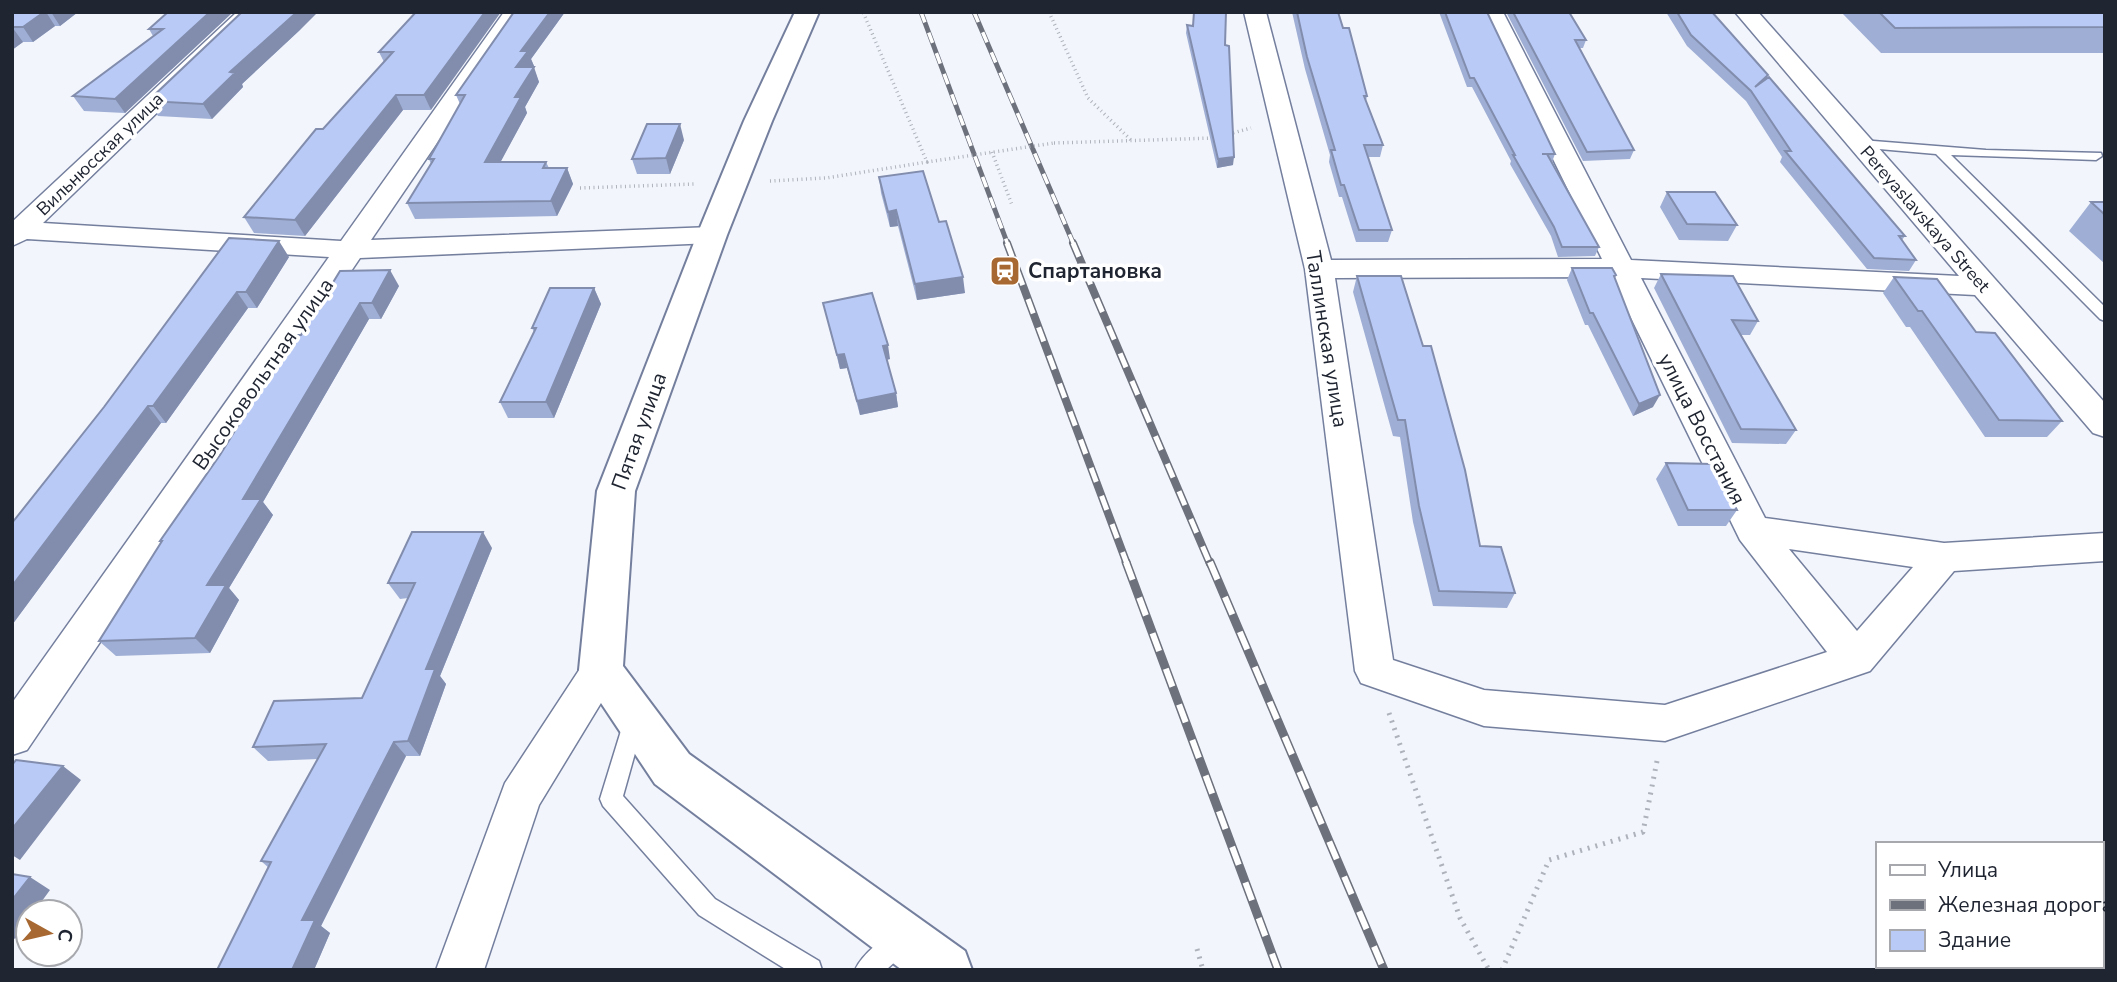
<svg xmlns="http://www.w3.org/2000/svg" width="2117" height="982" font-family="'Nunito Sans',sans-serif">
<rect width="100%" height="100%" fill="#f2f5fc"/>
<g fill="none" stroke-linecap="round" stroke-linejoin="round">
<g stroke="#747f9e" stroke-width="3">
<path id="lane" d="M1861,140L1986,150L2101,153L2102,156L2096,160L1951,155L2105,307V321L2100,319L1936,154L1856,147V141Z
M634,712L641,715L644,721L623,796L715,899L819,961L822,970H787L699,915L603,806L600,799L624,721L627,715Z
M902,928L910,932L914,940L910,948L886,970H855C862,954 886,935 902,928Z"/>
</g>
<g stroke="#747f9e" stroke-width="3">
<path id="street" d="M237,12H261L43,223L341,241L504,12H526L371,240L712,227L722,229L726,235L722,241L712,243L360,258L27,750L12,755V703L329,257L27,239L12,246V222Z
M1244,12H1266L1331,260L1602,259L1481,12H1503L1631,260L1959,276L1735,12H1758L2105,403V437L2093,433L1975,295L1641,278L1765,518L1944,543L2105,533V561L1954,571L1870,671L1665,741L1484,726L1361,683L1355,671L1305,269ZM1611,277L1740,540L1827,652L1665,705L1484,690L1393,660L1335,278ZM1789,549L1913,567L1857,631Z
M601,653L615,658L621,670L539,805L484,970H436L505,783L587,658Z"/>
</g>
<g stroke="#747f9e" stroke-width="4">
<path id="secondary" d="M795,12H819L772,121L727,235L635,491L623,666L689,754L965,951L972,970H902L655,784L579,670L597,491L697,235L744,121Z"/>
</g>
<path stroke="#aeb2bb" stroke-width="3.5" stroke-dasharray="1 3.5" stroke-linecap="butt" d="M1049,12L1088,98L1132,141
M1229,134L1251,128
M1054,143L1214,138
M992,152L1012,205
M770,181L826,178L927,162L863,12
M580,188L695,184"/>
<path stroke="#aeb2bb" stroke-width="5" stroke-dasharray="2 6" stroke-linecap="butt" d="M1389,713L1460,918L1489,970
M1197,949L1203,970
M1502,970L1549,860L1643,832L1657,761"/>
<use href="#lane" fill="#fff" fill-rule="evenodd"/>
<use href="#street" fill="#fff" fill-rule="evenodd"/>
<use href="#secondary" fill="#fff" fill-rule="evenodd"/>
<g stroke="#6d717c" stroke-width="5">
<path id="rail-far2" d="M921,12L1008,245
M974,12L1074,245"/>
</g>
<g stroke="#6d717c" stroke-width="8">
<path id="rail-far1" d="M1007,243L1127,564
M1073,243L1210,564"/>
</g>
<g stroke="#6d717c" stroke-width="9">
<path id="rail" d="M1126,562L1278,970
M1210,562L1384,970"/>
</g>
<use href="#rail-far2" stroke="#fff" stroke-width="3.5" stroke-dasharray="11" stroke-linecap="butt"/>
<use href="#rail-far1" stroke="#fff" stroke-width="5" stroke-dasharray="15" stroke-linecap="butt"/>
<use href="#rail" stroke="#fff" stroke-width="6" stroke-dasharray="19" stroke-linecap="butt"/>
<path stroke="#aeb2bb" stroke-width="3.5" stroke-dasharray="1 3.5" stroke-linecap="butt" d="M927,162L1054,143"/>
</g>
<path fill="#9faed4" d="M12,12H78L60,26H55L33,42H23L12,50Z
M233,12L125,113L84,111L73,96L153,36L149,29Z
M416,12L431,110H403L305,236L254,233L244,217L384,62L379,52Z
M514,12H565L531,59L534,66L533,67L539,82L525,107L527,113L500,162H546L549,168H567L573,184L557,216L415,219L407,203L431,164L429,159L460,104L456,95Z
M1292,12H1338L1367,96L1366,101L1383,145L1380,157H1368L1392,230L1388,242H1356L1342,197H1339L1329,162L1330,155L1305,69Z
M1439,12H1487L1555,154L1552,162L1599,247L1595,256L1558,257L1551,236L1510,164L1511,161L1472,87H1467Z
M1506,12H1569L1586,40L1583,48H1579L1634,150L1630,159L1583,161Z
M1666,12H1712L1766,80L1905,236L1902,240L1916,260L1909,271L1867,269L1780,162L1782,157L1746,101L1687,46Z
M1841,12H2105V53H1881Z
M1187,25L1225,45L1233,165L1217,168L1186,33Z
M301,29L242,84L243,87L212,119L158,116L148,101Z
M684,140L670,174H637L632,159Z
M879,177L939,222L965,293L917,300L898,226L890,227L881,193Z
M1667,192L1737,225L1728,241L1679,240L1660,207Z
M2091,202H2105V264L2069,231Z
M229,238L289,257L257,308H248L166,423H161L12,625V523L104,407Z
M1572,268L1616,275L1615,278L1653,407L1633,416L1588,325H1585L1567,280Z
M340,271L399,286L381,319H369L263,502L273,515L229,588L239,600L210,653L116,656L99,641L161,543L160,541L220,455L301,335Z
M1661,274L1758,321L1750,335H1741L1796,430L1786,444L1732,443L1654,288Z
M1357,276L1480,546L1515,593L1507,608L1433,606L1413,522L1400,437L1393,436L1353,292Z
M1894,277L1976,332L2062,421L2047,437H1985L1910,327H1906L1883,293Z
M594,288L601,304L554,418H508L500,402L534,332L532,328Z
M823,303L890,359L886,360L896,393L898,407L860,415L847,368L840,369Z
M1666,463L1737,510L1726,526H1678L1656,479Z
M492,548L440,676L446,684L420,756H406L321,926L330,933L314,970L269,868L261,861L318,759L268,761L253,747L362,698L408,598L400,599L388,583Z"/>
<path fill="#828dad" d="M44,12H46L55,26L33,42L23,27Z
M51,12H78L60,26Z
M210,12H233L125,113L115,99Z
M297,12H318L301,29L242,84L243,87L212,119L203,104L230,72Z
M485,12H501L431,110L424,95Z
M550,12H565L531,59L534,66L522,82L516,67L521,51Z
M12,27L23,42L12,50Z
M534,67L539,82L525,107L527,113L492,178L485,162L515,97Z
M396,95L403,110L305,236L295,220Z
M680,124L684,140L670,174L666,158Z
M1234,157L1233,165L1217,168L1218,159Z
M567,168L573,184L557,216L551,201Z
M896,210L898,226L890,227L888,212Z
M279,241L289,257L257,308L246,292Z
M390,270L399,286L381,319L372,303Z
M963,277L965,293L917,300L915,284Z
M594,288L601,304L554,418L546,402Z
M237,292L248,308L166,423L153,406Z
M360,303L369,319L263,502L273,515L229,588L239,600L210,653L195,638L207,585L243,499Z
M888,345L890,359L885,360L883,346Z
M844,354L847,368L840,369L837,355Z
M896,393L898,407L860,415L857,401Z
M1660,395L1653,407L1633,416L1639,404Z
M148,406L161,423L12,625V586Z
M483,532L492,548L440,676L446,684L420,756L408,741L426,669Z
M394,742L406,756L321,926L330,933L314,970H292L302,920Z
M63,766L81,780L20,860L12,855V829Z
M30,877L50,890L34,912H28V920L15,939L12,937V900Z"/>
<path fill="#b9caf7" stroke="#828dad" stroke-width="2" d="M12,12H44L23,27H12Z
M168,12H210L115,99L73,96L163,29H149Z
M242,12H297L230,72L235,73L203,104L148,101Z
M416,12H485L424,95H396L295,220L244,217L316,129H323L393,52H379Z
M514,12H550L521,51H528L516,67H534L515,97H521L485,162H546L543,168H567L551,201L407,203L434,159H429L465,95H456Z
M1194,12H1226L1225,45L1229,46L1234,157L1218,159L1187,25L1193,26Z
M1297,12H1338L1343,28H1349L1367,96H1364L1383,145H1364L1392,230H1359L1344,185H1341L1331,150H1335L1307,57Z
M1445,12H1487L1555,154H1542H1547L1599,247H1562L1554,227L1513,155H1515L1474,78H1470Z
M1513,12H1569L1586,40H1575L1634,150L1587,152Z
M1677,12H1712L1768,75L1755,87L1769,77L1905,236H1899L1916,260L1874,258L1785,151H1791L1751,91L1691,35Z
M1879,12H2105V27L1895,28Z
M647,124H680L666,158L632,159Z
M923,171L939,222L946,221L963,277L915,284L896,210L888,212L879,177Z
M1667,192H1715L1737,225L1687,224Z
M2091,202H2105V215Z
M229,238L279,241L246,292H237L153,406H148L12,586V523L104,407Z
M1572,268H1612L1616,275L1614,276L1660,395L1639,404L1593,313H1590Z
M390,270L372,303H360L243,499H261L207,585H226L195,638L99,641L162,541H160L220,455L294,335H301L340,271Z
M1661,274L1733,276L1758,321L1732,320L1796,430L1741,429Z
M1357,276H1401L1423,346H1431L1465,470L1480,546L1501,547L1515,593L1439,591L1419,506L1405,420H1398Z
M1894,277L1937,279L1976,332L1995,333L2062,421L1999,420L1922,311H1918Z
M550,288H594L546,402H500L536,328H532Z
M872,293L888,345L883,346L896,393L857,401L844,354L837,355L823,303Z
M1666,463L1713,464L1737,510H1688Z
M412,532H483L426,669H435L408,741L394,742L302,920H315L292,970H217L271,862L261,861L326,744L253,747L274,701L362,698L415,583H388Z
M16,760L63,766L12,829V765Z
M12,874L30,877L12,900Z"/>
<defs>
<g id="station-square" transform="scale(1.575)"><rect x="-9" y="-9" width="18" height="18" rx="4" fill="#a86831" stroke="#fff"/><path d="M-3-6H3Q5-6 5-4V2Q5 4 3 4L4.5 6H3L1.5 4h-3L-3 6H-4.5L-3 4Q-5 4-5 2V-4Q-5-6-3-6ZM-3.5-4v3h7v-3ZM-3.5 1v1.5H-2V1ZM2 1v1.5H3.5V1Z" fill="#fff"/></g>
</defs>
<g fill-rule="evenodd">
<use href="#station-square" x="1005" y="271"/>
</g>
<g text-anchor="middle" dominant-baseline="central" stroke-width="7" stroke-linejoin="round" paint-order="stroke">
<g font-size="18" fill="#202532" stroke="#fff">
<text transform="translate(100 154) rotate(-44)">Вильнюсская улица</text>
<text transform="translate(1925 219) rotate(49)">Pereyaslavskaya Street</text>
</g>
<g font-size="21" font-weight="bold" fill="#202532" stroke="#fff" text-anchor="start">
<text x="1028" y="271">Спартановка</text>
</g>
<g font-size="21" fill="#202532" stroke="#fff">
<text transform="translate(1327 339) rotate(81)">Таллинская улица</text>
<text transform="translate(263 374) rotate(-55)">Высоковольтная улица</text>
<text transform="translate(1702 429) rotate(63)">улица Восстания</text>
<text transform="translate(639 431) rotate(-70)">Пятая улица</text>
</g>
</g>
<rect width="2117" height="982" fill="none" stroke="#202532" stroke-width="28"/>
<rect x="1876" y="842" width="228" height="126" fill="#ffffff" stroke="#a6a8ad" stroke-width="2"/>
<rect x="1890" y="865" width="35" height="10" fill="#ffffff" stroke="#a6a8ad" stroke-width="2"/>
<text x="1938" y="877" font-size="21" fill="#202532">Улица</text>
<rect x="1890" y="900" width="35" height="10" fill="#6d717c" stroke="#a6a8ad" stroke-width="2"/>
<text x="1938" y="912" font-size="21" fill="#202532">Железная дорога</text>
<rect x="1890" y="930" width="35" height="21" fill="#b9caf7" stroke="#a6a8ad" stroke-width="2"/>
<text x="1938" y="947" font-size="21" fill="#202532">Здание</text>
<g transform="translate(49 933) rotate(98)"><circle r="33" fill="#ffffff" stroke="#a6a8ad" stroke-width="2"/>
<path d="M0-5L12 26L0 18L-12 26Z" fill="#a86831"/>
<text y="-10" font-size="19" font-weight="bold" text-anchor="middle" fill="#202532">С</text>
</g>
</svg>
